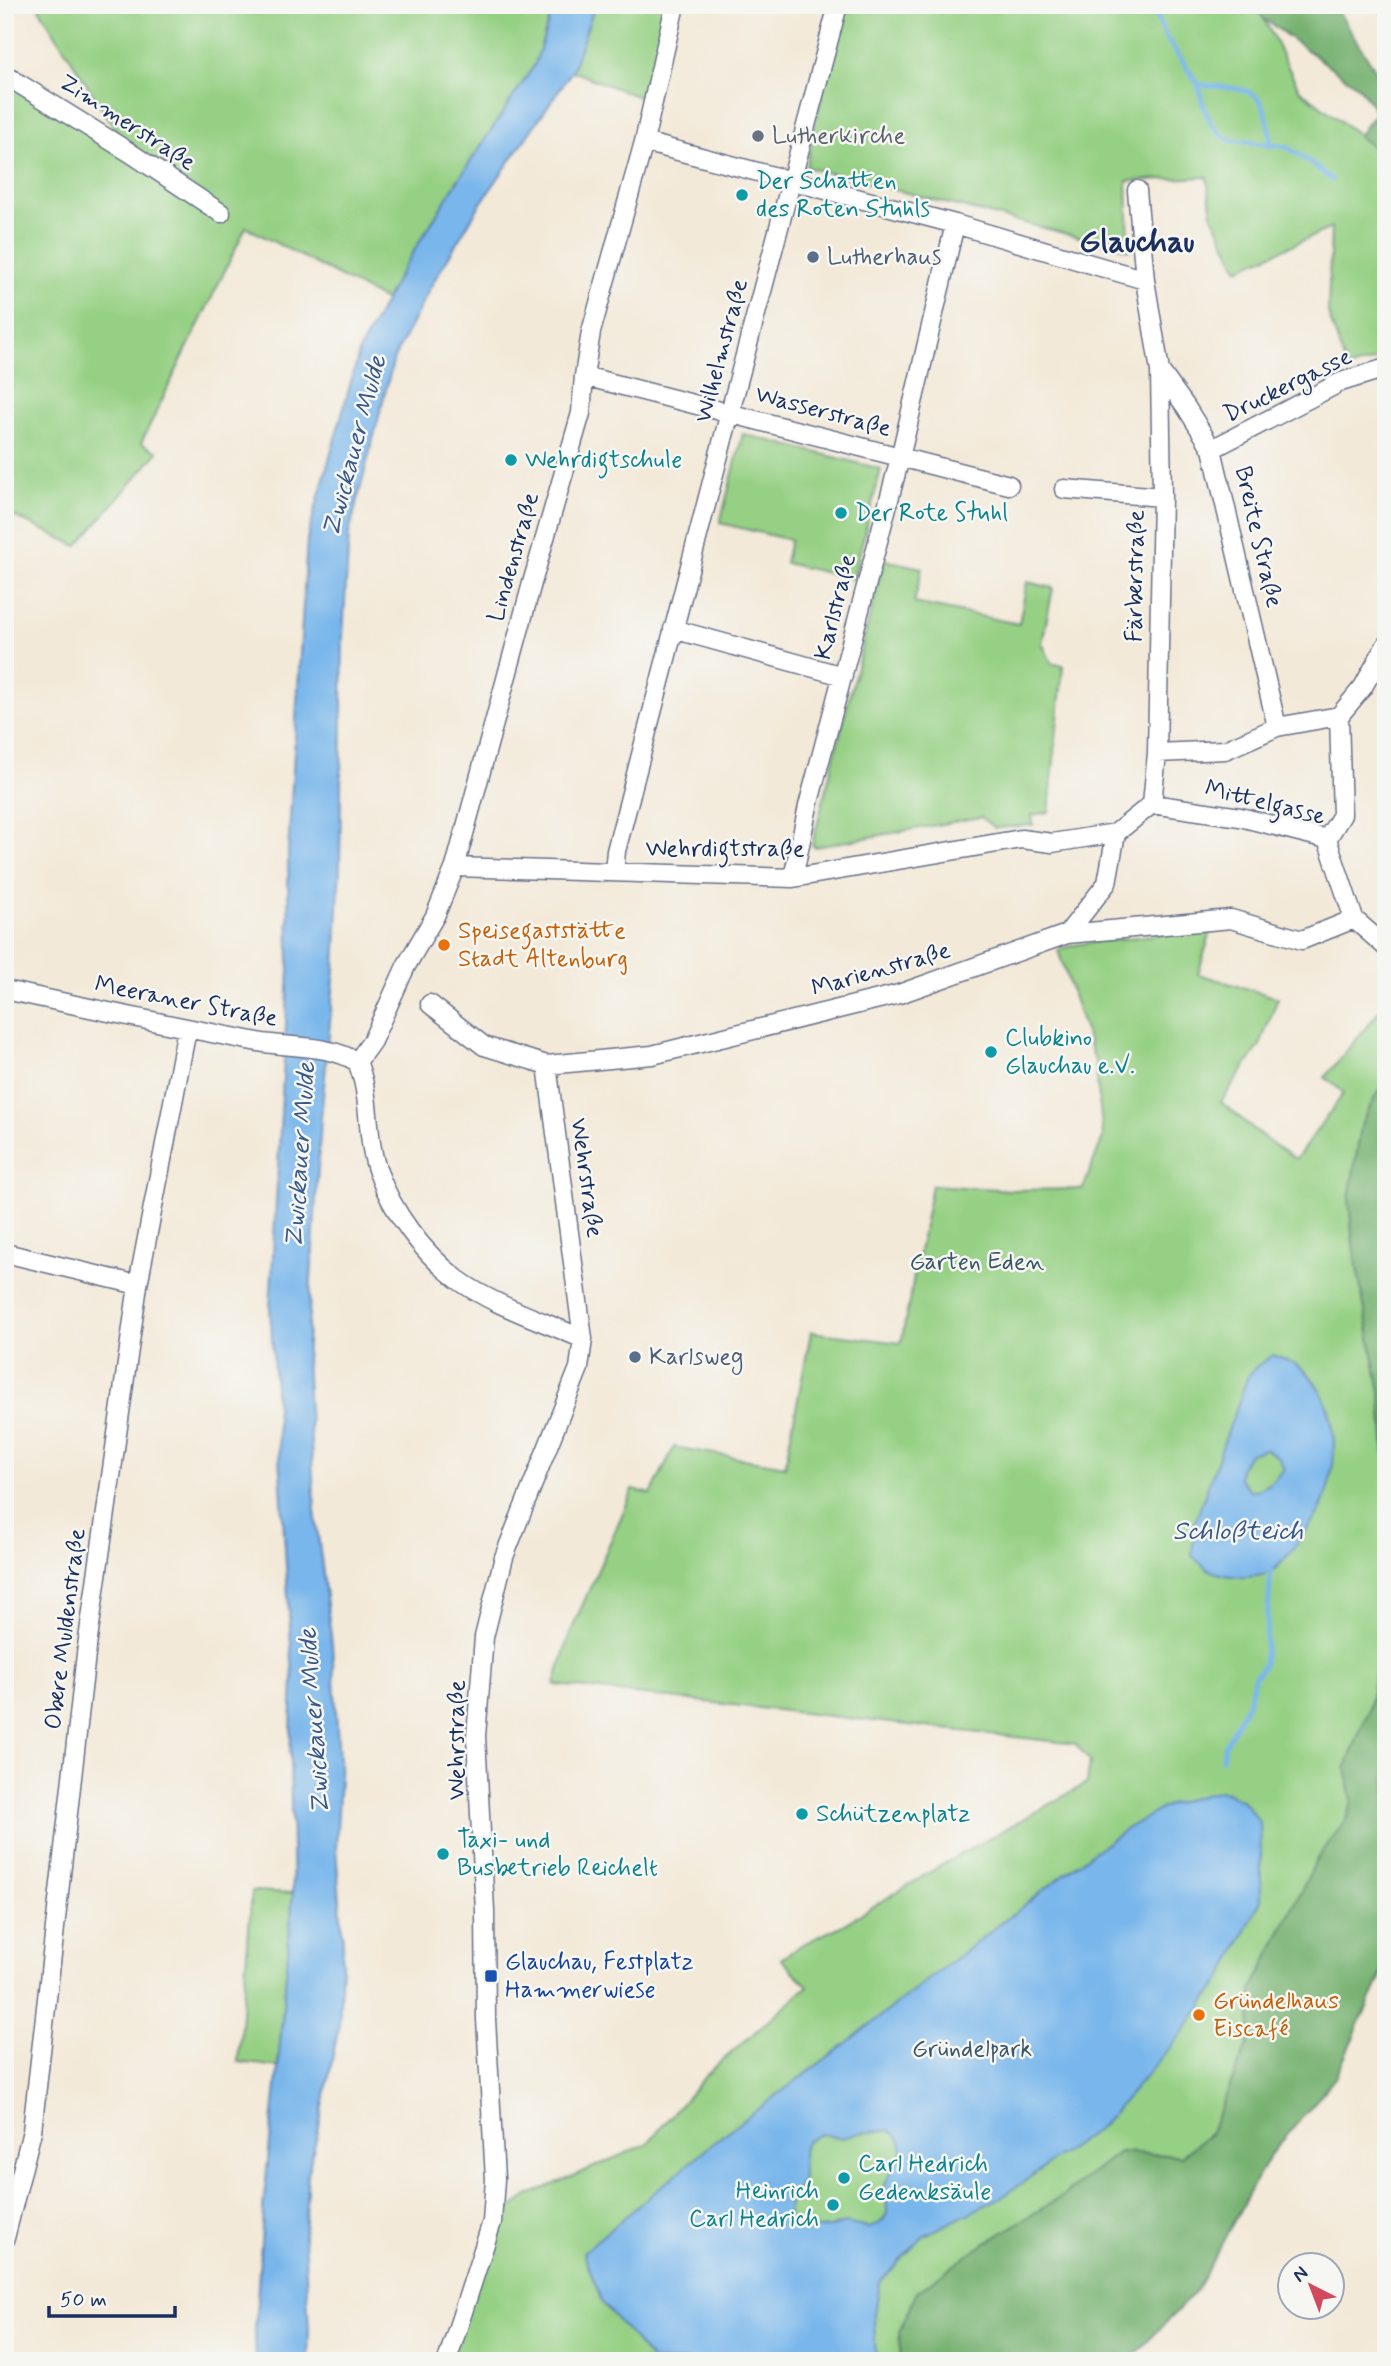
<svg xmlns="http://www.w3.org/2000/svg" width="1391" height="2366" font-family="Mynerve,sans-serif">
<rect width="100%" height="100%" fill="#f6f6f2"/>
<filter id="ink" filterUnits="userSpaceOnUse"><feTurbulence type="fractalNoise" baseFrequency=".0143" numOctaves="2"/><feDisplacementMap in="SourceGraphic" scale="14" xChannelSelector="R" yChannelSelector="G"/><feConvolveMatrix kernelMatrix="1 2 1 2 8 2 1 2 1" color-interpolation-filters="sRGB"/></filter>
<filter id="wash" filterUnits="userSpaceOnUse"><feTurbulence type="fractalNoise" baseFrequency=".00686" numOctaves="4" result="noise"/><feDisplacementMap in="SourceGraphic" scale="28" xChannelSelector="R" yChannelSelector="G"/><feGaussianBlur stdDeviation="1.57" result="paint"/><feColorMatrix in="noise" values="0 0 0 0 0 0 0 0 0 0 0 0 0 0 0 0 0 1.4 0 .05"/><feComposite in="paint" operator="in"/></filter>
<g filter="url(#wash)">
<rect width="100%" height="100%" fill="#f3e9d8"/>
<path fill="#96d084" stroke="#588071" stroke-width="2" d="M37,5H554L535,64L453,188L399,275L386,301L246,227L141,443L158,452L77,546L5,512V75L128,150Z
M595,5H675L654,103L572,71Z
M841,5H1254L1264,19L1299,89L1386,156V357L1347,369L1328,313L1331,228L1238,269L1212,215L1207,177L1127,181L1129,250L806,167Z
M743,434L881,469L853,579L785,563L790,540L720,523Z
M884,560L922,568L914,603L1019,624L1027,582L1053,588L1042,643L1052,664L1063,665L1049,812L1032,815L1033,825L995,828L981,817L815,847L812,845Z
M1212,928L1198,974L1278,998L1260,1045L1221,1102L1267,1140L1296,1159L1344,1093L1325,1077L1386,1003V1077L1362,1122L1349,1199L1353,1245L1381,1397L1386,1468V1562L1380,1645L1369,1709L1346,1767L1352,1802L1346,1819L1317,1859L1252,1990L1249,2041L1210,2134L1181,2156L1119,2152L1064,2195L975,2250L899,2332L901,2361H447L492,2222L529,2195L647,2144L708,2073L808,1986L781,1959L801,1945L839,1927L945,1863L1087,1783L1090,1761L1076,1744L555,1685L568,1638L633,1490L651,1494L674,1447L785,1466L811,1332L901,1343L932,1185L1012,1190L1083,1189L1103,1137L1095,1061L1058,950L1079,944Z
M252,1891L293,1893L278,2067L238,2062Z"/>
<path fill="#78b272" stroke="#4a7068" stroke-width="2" d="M1254,5H1334L1379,76L1386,78V156L1358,136L1376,112L1360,88L1264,19Z
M1386,1077V1468L1381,1397L1353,1245L1349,1199L1362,1122Z
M1386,1562V1965L1335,2078L1268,2158L1196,2291L1129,2361H901L899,2332L917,2292L975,2250L1064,2195L1119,2152L1181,2156L1210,2134L1249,2041L1252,1990L1317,1859L1346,1819L1352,1802L1346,1767L1369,1709L1380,1645Z"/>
<path fill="#78b6eb" stroke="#4a72a4" stroke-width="2" fill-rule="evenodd" d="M554,5H595L572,71L479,206L431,286L394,358L349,533L343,636L340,864L335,968L321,1119L306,1360L315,1511L332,1644L340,1777L336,1848L343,1943L339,2025L319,2127L308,2171L304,2238L309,2329L308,2361H256L255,2330L264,2198L278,2067L293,1893L290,1760L293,1678L270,1308L289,971L288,852L307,539L360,349L399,275L453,188L535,64Z
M1273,1355C1286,1360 1301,1364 1310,1376C1341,1413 1339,1465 1321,1508C1317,1517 1309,1526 1303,1535C1295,1546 1284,1563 1272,1571C1255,1581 1225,1577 1209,1570C1203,1567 1197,1560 1192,1556L1195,1522L1248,1376L1257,1366ZM1265,1449L1279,1458L1284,1469C1274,1480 1265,1491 1250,1490L1239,1478L1240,1469L1248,1455Z
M1220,1790L1242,1800L1260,1823L1261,1859V1900L1223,1977L1180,2036L1104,2124L1004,2196L923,2236L880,2282L874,2320L876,2361H652L602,2302L583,2252L723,2135L832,2054L1084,1859L1128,1828L1166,1806ZM888,2130C917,2144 894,2164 886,2182C880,2199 901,2219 868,2228L845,2223L829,2228L803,2230L794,2225L788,2218L789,2202L803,2179L802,2149L807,2140L821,2134L843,2138L859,2133Z"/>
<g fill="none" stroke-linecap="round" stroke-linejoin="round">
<path stroke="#78b6eb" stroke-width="5" d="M1152,5L1165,36L1198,84L1204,108L1212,125L1221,135L1231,140L1287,147L1305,159L1332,180
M1198,84C1251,92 1265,82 1271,145
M1222,1759L1224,1748L1250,1698L1254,1677L1264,1665L1271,1571"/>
</g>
</g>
<g filter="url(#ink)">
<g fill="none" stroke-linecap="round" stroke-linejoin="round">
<g stroke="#677089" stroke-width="21">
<path id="minor" d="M5,75L129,152L221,213
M644,142L955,224L1145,280
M1160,371L1186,407L1212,449L1277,727
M584,376L1009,485
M1212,449L1341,382L1386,368
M1064,489L1162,497
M673,629L843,676
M1157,753L1225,750L1277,727L1339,716
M1152,804L1240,817L1327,839
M1327,839L1342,815L1339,716L1363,687L1386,645
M1327,839L1354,919
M455,867L793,878L1021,839L1052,843L1116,833
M614,872L616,851C688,568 763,287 838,5
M793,878L808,806L900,458L955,224
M1354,919L1386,947
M1067,934L1107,883L1116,833L1152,804L1157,753L1162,497L1160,371L1145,280L1137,190
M5,990C89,1008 173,1026 258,1042C290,1048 329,1044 357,1062
M430,1004L484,1046L547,1065L652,1055L899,994L1067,934L1231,919L1302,940L1354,919
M357,1062L372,1041L406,966L435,916L455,867L532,583L581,413L584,376L591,332L644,142L675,5
M357,1062C372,1096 365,1137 378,1172C393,1213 423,1253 457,1279C492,1305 543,1321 583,1339
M5,1253L138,1285
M5,2238L32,2131L86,1654L138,1285L187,1029
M447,2361L492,2222L495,2179L486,2019L485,1911L476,1736L484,1637L504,1557L579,1368L583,1339L547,1065"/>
</g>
<use href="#minor" stroke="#fff" stroke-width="18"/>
</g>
</g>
<circle fill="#6b7280" stroke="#f6f6f2" stroke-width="2.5" cx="758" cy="136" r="7"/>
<g fill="#0f9aa8" stroke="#f6f6f2" stroke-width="2.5">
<circle cx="742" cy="195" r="7"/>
<circle cx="511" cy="460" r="7"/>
<circle cx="841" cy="513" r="7"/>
<circle cx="991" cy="1052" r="7"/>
<circle cx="802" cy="1814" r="7"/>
<circle cx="443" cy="1854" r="7"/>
<circle cx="844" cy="2178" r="7"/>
<circle cx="833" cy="2205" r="7"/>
</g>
<g fill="#5c6f8a" stroke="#f6f6f2" stroke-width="2.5">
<circle cx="813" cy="257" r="7"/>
<circle cx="635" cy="1357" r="7"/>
</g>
<g fill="#e8710a" stroke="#f6f6f2" stroke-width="2.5">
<circle cx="444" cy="945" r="7"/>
<circle cx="1199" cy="2015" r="7"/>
</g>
<rect fill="#1a4fb4" stroke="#f6f6f2" stroke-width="2.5" x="484" y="1969" width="14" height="14" rx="3.5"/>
<g text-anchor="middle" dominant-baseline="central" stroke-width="5" stroke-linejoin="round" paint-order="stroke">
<g font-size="24" fill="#1b2f5e" stroke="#f6f6f2">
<text transform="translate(127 123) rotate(33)">Zimmerstraße</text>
<text transform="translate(722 351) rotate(-75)">Wilhelmstraße</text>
<text transform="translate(1288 386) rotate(-26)">Druckergasse</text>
<text transform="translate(823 412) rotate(15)">Wasserstraße</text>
<text transform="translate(1258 537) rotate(77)">Breite Straße</text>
<text transform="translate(514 557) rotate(-74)">Lindenstraße</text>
<text transform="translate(1136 576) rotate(-89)">Färberstraße</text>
<text transform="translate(836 607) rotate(-76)">Karlstraße</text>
<text transform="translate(1265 803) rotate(14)">Mittelgasse</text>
<text x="725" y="849">Wehrdigtstraße</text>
<text transform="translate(881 970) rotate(-16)">Marienstraße</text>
<text transform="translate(186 1002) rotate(11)">Meeraner Straße</text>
<text transform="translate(586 1178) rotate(82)">Wehrstraße</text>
<text transform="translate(66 1629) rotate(-83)">Obere Muldenstraße</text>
<text transform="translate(457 1740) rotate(-90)">Wehrstraße</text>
</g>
<g font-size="24" fill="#5b616d" stroke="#f6f6f2" text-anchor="start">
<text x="772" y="136">Lutherkirche</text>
</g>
<g font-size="24" fill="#0d838f" stroke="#f6f6f2" text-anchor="start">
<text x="756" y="181">Der Schatten<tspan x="756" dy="28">des Roten Stuhls</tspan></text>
<text x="525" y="460">Wehrdigtschule</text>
<text x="855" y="513">Der Rote Stuhl</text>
<text x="1005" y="1038">Clubkino<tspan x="1005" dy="28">Glauchau e.V.</tspan></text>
<text x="816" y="1814">Schützenplatz</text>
<text x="457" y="1840">Taxi- und<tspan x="457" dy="28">Busbetrieb Reichelt</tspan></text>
<text x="858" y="2164">Carl Hedrich<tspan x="858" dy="28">Gedenksäule</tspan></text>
<text x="819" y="2191" text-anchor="end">Heinrich<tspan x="819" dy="28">Carl Hedrich</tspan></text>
</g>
<g font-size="24" fill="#4e5e75" stroke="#f6f6f2" text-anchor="start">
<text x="827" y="257">Lutherhaus</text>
<text x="649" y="1357">Karlsweg</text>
</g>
<g font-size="24" fill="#c56008" stroke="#f6f6f2" text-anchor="start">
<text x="458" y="931">Speisegaststätte<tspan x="458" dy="28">Stadt Altenburg</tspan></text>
<text x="1213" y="2001">Gründelhaus<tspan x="1213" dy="28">Eiscafé</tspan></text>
</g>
<g font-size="24" fill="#3a5768" stroke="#f6f6f2">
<text x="977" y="1262">Garten Eden</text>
<text x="972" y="2049">Gründelpark</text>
</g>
<g font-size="24" fill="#164399" stroke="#f6f6f2" text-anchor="start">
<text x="505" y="1962">Glauchau, Festplatz<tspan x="505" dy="28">Hammerwiese</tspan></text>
</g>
<g font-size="26" font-style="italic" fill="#375888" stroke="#f6f6f2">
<text transform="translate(355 446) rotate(-75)">Zwickauer Mulde</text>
<text transform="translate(301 1155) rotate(-86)">Zwickauer Mulde</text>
<text x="1238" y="1532">Schloßteich</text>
<text transform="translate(315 1721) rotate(-94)">Zwickauer Mulde</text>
</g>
<g font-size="32" font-weight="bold" fill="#1b2f5e" stroke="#f6f6f2">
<text x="1137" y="242">Glauchau</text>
</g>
</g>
<rect width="1391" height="2366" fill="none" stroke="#f6f6f2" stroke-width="28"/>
<g transform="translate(1311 2286) rotate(318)"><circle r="33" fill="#f6f6f2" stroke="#9ea6b7" stroke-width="2"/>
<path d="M0-5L12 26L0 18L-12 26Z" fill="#d1495b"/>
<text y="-10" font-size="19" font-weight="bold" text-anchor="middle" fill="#1b2f5e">N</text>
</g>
<path d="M49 2306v10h126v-10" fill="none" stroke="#1b2f5e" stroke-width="3.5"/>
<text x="60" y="2306" font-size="21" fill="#1b2f5e" stroke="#f6f6f2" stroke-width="5" paint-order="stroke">50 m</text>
</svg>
